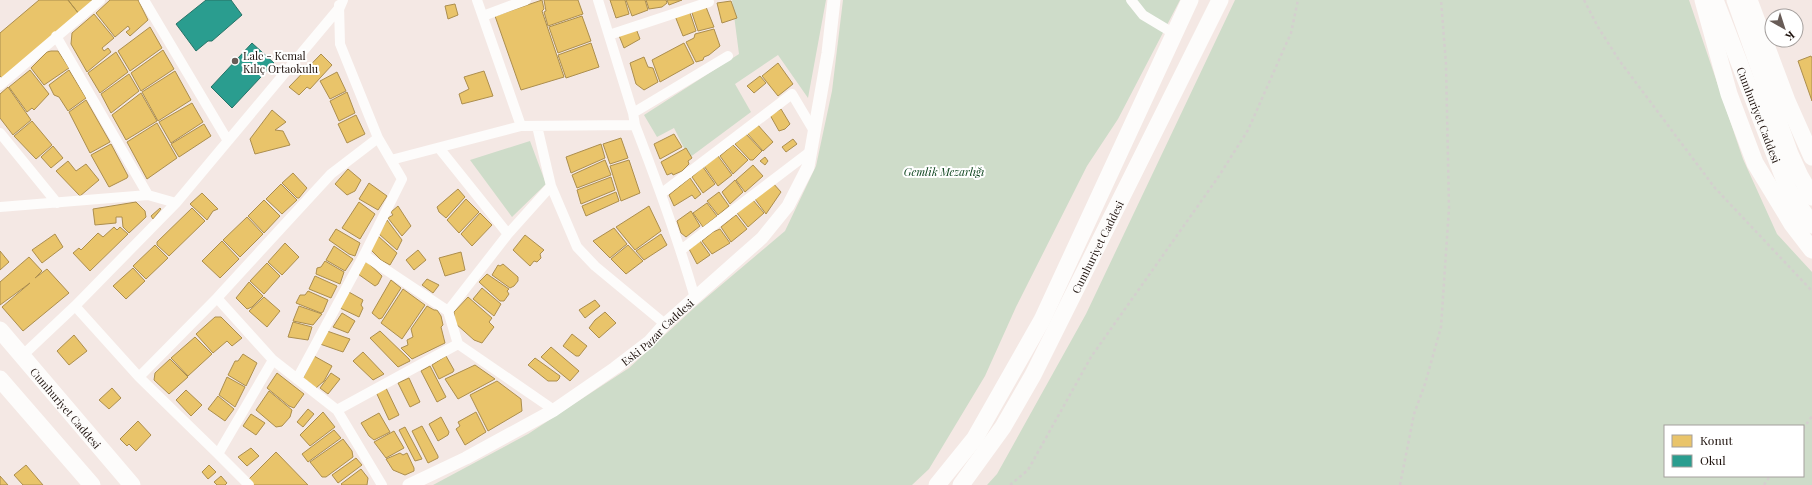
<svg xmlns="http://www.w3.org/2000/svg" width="1812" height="485" font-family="'Playfair Display',serif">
<rect width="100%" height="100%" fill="#f4e8e4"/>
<path fill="#cedcc9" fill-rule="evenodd" d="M732,0H826L808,98L778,55L735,84L751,112L689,158L674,128L657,137L644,115L739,54Z
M843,0H1180L1118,119L1087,166L1016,307L985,376L929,469L912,485H433L528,434L629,368L694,308L785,231L816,166L832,91Z
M1235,0H1689L1743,159L1777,234L1812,272V485H987L997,474L1086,314ZM1665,426H1803V476H1665Z
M530,141L546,184L512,217L470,160Z"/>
<path fill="#e9c46a" stroke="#ac8e4e" d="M39,0H68L79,14L2,78L0,76V33Z
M68,0H97L79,14Z
M110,0H138L148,20L130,36L126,32L130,29L128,26L115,37L96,13Z
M542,0L544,9L542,11L564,77L521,90L495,16Z
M544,0H578L583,14L548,26L544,12L546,11Z
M610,0H625L629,14L616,18Z
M626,0H645L648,10L632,16Z
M646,0H666L667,3L662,7L649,9Z
M667,0H682L669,5Z
M731,1L737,18L722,23L717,3Z
M455,4L458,15L448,19L445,6Z
M706,7L714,27L698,31L691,10Z
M689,10L696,31L683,36L675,16Z
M94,14L114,38L102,48L104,51L108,48L111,52L87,72L71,44L72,33Z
M582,16L591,41L558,53L549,27Z
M635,26L640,39L624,48L618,33Z
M150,27L162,48L130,71L118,51Z
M714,29L720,46L709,55L704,57L703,60L696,62L686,42L694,38L695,34Z
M591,43L599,67L566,78L558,55Z
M684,43L694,63L660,82L652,60Z
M163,50L174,69L141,91L131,73Z
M51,51H58L69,68L44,85L31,68L47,52Z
M116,52L128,72L100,93L88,73Z
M321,54L332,65L310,89L307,87L299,95L289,87Z
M1811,56L1812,58V101L1798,61Z
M644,57L648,67L653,68L658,82L644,90L636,84L630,63Z
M778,63L793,84L778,96L762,76Z
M30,70L49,94L34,110L32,108L27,112L9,87Z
M69,70L86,98L68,111L59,97L54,95L49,85Z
M175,71L191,100L158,121L142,92Z
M484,71L493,96L462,104L459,94L469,89L464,77Z
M337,72L346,91L330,99L320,81Z
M129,74L139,91L111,113L101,94Z
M760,76L766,83L754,93L747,86Z
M8,87L31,120L13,135L0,118V94Z
M347,92L355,113L339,121L330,101Z
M141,93L157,121L126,140L112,115Z
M86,100L110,142L90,153L69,112Z
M192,103L203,122L171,143L159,122Z
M781,109L790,124L785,129L779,131L770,115Z
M272,110L286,122L275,130L283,131L290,145L255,154L250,139Z
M356,115L365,134L347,143L338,124Z
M32,121L52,145L36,159L14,136Z
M157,123L177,158L147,179L127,142Z
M204,124L211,136L179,157L171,144Z
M757,124L773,142L763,151L747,133Z
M674,134L682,147L660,159L654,144Z
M746,134L762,151L753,160H750L735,144Z
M621,138L628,158L610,164L603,144Z
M793,139L797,144L786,152L782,147Z
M111,144L128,176L127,178L109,187L91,155Z
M601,144L605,158L571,173L566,157Z
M733,145L748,160L733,174L720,156Z
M53,146L63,158L51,168L41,157Z
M686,148L692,158L688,161L689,164L682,171L673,175L672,173L667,175L661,162Z
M718,156L732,175L718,186L704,166Z
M765,157L768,161L765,165L760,161Z
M605,160L611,175L577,188L572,175Z
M629,160L640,193L621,201L610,166Z
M68,161L76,171L86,164L99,180L80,196L56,171Z
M753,165L763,176L745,192L736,180Z
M703,167L715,184L703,193L692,177Z
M348,169L361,180L355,191L347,195L335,184Z
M293,173L307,188L299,198H297L282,183Z
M611,177L615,190L581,204L577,190Z
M690,178L701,194L695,199L692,195L674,206L669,195Z
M735,180L743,192L730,204L722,192Z
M772,182L781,192L766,214L755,199Z
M369,183L387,196L378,210L359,199Z
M281,184L297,200L282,214L266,199Z
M458,189L465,197L446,218L439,212L437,207Z
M616,192L619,201L586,216L582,206Z
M719,192L729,206L718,215L707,201Z
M202,193L218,209L213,211L207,220L190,204Z
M466,199L479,212L459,233L447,220Z
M264,200L280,216L264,233L248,216Z
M753,200L764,213L748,227L737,213Z
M136,202L145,211L146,217L129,233L123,227L122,217H116V223L95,225L93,209Z
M359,202L375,214L360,239L342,228Z
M707,203L717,216L703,227L693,213Z
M398,206L411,226L402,236L388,218L393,215L391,212Z
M649,206L661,231L635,250L616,227Z
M160,208L161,209L153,219L151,216Z
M192,208L205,221L169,256L157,245V242Z
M691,211L700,226L686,237L681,233L677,221Z
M480,213L492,225L472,246L461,234Z
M736,215L747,229L731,242L721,227Z
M247,217L263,234L240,257L223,240Z
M387,220L402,240L397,250L379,234Z
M114,227L117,230L120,227L128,234L90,271L73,253L79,248L81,250L98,233L103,237Z
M614,228L627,244L610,258L593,241Z
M336,229L360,243L355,256L349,254L329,240Z
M720,229L730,243L712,254L702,241L713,232Z
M55,234L63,247L42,263L32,250Z
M661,234L667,245L644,260L636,251Z
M525,235L544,250L540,254L541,258L537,262L534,261L530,266L513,250Z
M378,236L397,253L390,265L381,260L370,249Z
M222,241L239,259L220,278L202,261Z
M700,241L710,255L697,264L689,249Z
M285,243L299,257L282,275L268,262Z
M155,245L168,258L146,279L133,266Z
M628,245L643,261L626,274L611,259Z
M334,246L353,259L345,271L326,260Z
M418,250L426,260L414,270L406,260Z
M0,251L9,262L0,270Z
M461,252L465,270L445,276L439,258Z
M29,257L42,271L35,278L47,269L69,293L23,331L2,307L30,283L0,305V282Z
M325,261L344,272L340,284L316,274L317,268L321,267Z
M366,261L382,276L378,284L375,286L358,274Z
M267,263L280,276L264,294L250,281Z
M503,264L518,277V281L514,286L510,288L492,275L498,265L500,266Z
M133,268L145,281L126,299L113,286Z
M487,274L509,289L507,291L509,294L504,301H500L479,282Z
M315,276L337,286L331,298L309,289Z
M427,279L439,285L433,293L422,285Z
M391,280L401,288L382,318L379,319L372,313Z
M249,282L263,296L252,307L247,309L236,298Z
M482,288L501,304L494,316L473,299Z
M403,289L425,305L402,339L381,323Z
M308,291L328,300L323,312L321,313L296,303L300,295H305Z
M347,291L363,300L361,305L363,308L359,317L340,308Z
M264,297L280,311L267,327L249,311Z
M468,297L492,318L489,322L494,327L482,343L474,340L455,323L454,312Z
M595,300L600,306L585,318L579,310Z
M299,306L322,314L313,325L293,321Z
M427,306L434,310H437L441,316L443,325L441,327L445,343L412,359L401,348L408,345L407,340L413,337L411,329Z
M605,312L616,323L599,338L589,328L595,320Z
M342,313L355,321L348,333L333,327Z
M215,317H221L242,338L232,346L227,341L213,353L196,334Z
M293,322L312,327L308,340L288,337Z
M327,331L350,339L343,352L320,344Z
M380,331L409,359L410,361L398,367L370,338Z
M572,334L587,346L579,356H576L563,346Z
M74,335L87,351L69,365L57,351Z
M195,337L212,354L188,376L171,358Z
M551,347L579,371L570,381L541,357Z
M363,352L384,374L373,380L353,361Z
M243,354L257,363L246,386L228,375L235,361H238Z
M314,356L332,366L324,381L316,388L303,378Z
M446,356L454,370L453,372L439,379L432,365Z
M535,358L560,376L559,379L557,381H548L528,365Z
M170,359L188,377L169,394L154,380L155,373Z
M475,365L495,379L458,399L445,379Z
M430,366L446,397L437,402L421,371Z
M277,373L304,394L294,408L289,406L267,388Z
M331,373L340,379L328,394L320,388Z
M227,377L245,387L235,407L219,395Z
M409,378L420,402L410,407L398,383Z
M497,381L521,399L522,411L488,431L470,395Z
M112,388L121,398L109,409L99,400Z
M386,388L399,415L389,420L376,392Z
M186,390L202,405L191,416L176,400Z
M269,391L292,410L290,417L282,426L276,427L256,410Z
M218,396L234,409L225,421L208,409Z
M308,409L314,414L303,427L297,422Z
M323,412L335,427L310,446L300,435Z
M476,412L486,432L465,445L456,429L460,426L458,422Z
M379,413L390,432L374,440L369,436L361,423Z
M251,414L265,423L256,435L243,426Z
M441,417L449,432L448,435L438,441L429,424Z
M138,421L151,435L136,451L129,444L127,446L120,439Z
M422,426L438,456V458L428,463L412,431Z
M405,427L422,459L415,461L399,430Z
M334,430L341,438L308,462L302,454Z
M394,431L404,448L386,458L374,442Z
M343,439L352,451L353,457L326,477H322L310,462Z
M251,448L259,456L247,466L238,457Z
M276,452L308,485H253L248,480Z
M400,453L403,455L407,453L414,468V471L405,475L393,470L386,459Z
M356,458L362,465L338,483L332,475Z
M26,465L43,485H23L14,475Z
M209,465L216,472L208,479L202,472Z
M361,469L368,478L367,485H342L341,484Z
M0,476L8,485H0Z
M221,476L227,483L225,485H217L214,482Z"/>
<path fill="#2a9d8f" stroke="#267367" d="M206,0H231L242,15L212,41H208L196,51L176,24Z
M252,43L274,63L232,108L211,87Z"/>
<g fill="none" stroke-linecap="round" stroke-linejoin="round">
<path stroke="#d4cfce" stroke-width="2.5" stroke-dasharray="3 3" stroke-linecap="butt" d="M1584,0L1598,27L1619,60L1715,188L1812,291
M1803,429L1812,416
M1010,485L1028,470L1091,357L1219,176L1248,130L1291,33L1298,0
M1400,485L1414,414L1425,384L1441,327L1449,208L1446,64L1441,0
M1764,485L1770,476"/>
<path stroke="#fdfcfb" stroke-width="10" d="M144,0L228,141
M477,0L521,126
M598,0L633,113L635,125C657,182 678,239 695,298
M1131,0L1143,15L1173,33
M483,16L526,0
M609,35L709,2L708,0
M56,36L148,195
M0,85L100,0
M633,113L728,56
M537,126L551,186L577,247L595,266L665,324
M0,133L57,203
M439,148L508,234
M391,160L521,126L635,125
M662,193L792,94L814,131
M0,207L148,195L176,203
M681,250L811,151
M364,255L448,311L458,344
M217,298L273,360L337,410L382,485
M75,306L139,377L218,454
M448,311L508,234L551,186
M22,356L75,306L176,203L340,7L343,0
M139,377L217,298L331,174L378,138
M297,379L364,255L402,179L378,138L340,44L339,5
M337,410L458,344L554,410
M249,485L218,454L273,360"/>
<path stroke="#fdfcfb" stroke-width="13" id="s1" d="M409,485L466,458L554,410L615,368L649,342L665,324L762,238L788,206L808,167L828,53L834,0"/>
<g stroke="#fdfcfb" stroke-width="17">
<path d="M1703,0L1729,94L1755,163L1792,224L1812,250"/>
<path id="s2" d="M1715,0L1788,189L1812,225"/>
<path d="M1735,0L1790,154L1800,176L1812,197"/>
<path d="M1749,0L1787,101L1812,157"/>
<path id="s3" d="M0,330L132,485"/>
<path d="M0,379L92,485"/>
<path d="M937,485L975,438L1042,320L1190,0"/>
<path id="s4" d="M961,485L1003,427L1033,375L1220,0"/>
</g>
</g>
<circle fill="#685c57" stroke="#fff" stroke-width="1.5" cx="235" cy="61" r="4"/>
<g text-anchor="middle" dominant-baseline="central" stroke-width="4" stroke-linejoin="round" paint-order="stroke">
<g font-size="11" fill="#1c100b" stroke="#fff" text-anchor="start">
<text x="243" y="55">Lale - Kemal<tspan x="243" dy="13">Kılıç Ortaokulu</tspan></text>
</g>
<g font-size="11" fill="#1c100b" stroke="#fff">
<text stroke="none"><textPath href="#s2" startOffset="123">Cumhuriyet Caddesi</textPath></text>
<text stroke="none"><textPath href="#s4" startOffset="275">Cumhuriyet Caddesi</textPath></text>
<text stroke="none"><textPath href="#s1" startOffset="293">Eski Pazar Caddesi</textPath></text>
<text stroke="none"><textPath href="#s3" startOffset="102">Cumhuriyet Caddesi</textPath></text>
</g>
<g font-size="11" font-style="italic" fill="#063f17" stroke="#fff">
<text x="944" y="171">Gemlik Mezarlığı</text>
</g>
</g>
<rect x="1664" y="425" width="140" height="52" fill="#ffffff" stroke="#a49f9d"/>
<rect x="1672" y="435" width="20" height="12" fill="#e9c46a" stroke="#a49f9d"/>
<text x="1700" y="445" font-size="12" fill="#1c100b">Konut</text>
<rect x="1672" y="455" width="20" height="12" fill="#2a9d8f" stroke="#a49f9d"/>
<text x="1700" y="465" font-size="12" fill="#1c100b">Okul</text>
<g transform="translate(1784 28) rotate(141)"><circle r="19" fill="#ffffff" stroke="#a49f9d"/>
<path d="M0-3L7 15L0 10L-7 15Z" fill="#685c57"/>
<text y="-6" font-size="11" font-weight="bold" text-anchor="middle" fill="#1c100b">K</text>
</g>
</svg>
